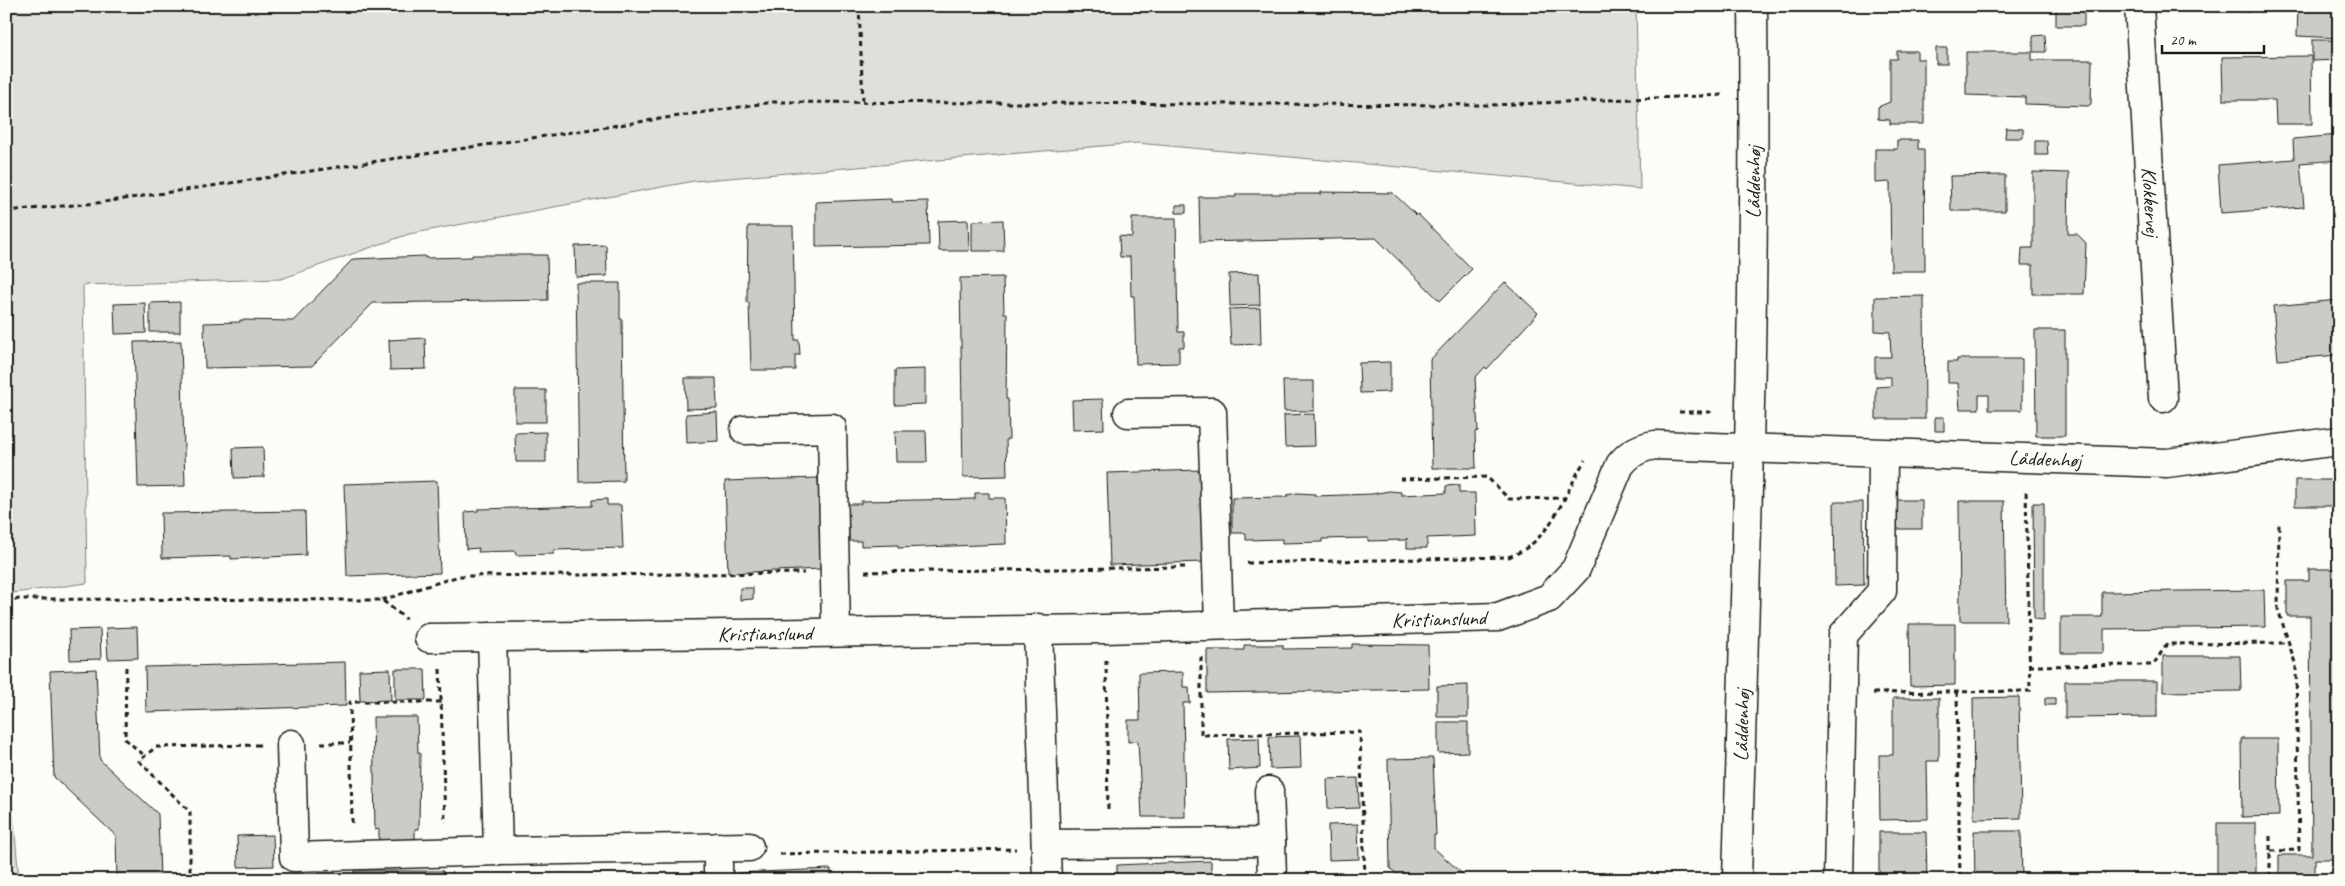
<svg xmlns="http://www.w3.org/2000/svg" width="2345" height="886" font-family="Caveat,sans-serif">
<rect width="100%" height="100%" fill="#fdfcf7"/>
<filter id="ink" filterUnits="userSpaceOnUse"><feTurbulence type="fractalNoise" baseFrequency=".02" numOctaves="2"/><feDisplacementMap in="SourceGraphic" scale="10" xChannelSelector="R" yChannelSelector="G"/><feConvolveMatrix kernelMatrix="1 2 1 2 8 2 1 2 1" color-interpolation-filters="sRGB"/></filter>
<g filter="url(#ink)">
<path fill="#e0dfdb" stroke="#7e7e7c" d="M6,6H1636L1640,189L1137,143L694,181L409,234L281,279L83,285L87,583L6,594Z
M6,733L19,880H6Z"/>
<path fill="#cccbc8" stroke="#1c1c1c" d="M2056,6H2084V26H2056Z
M2206,6H2250V12L2205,10Z
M2298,6H2339V38L2297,36Z
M2045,35L2046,52H2033V36Z
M2312,40H2339V60L2312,61Z
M1936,48H1947V64H1936Z
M1897,51H1917V59H1924V124H1890V120L1878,119V107L1890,102V59H1897Z
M1966,52H2032V60H2092L2091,104L2088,106L2025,104V97L1966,95Z
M2311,56L2312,124H2276L2275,100H2223L2222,57Z
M2006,128L2023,129V138H2005Z
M2339,135V160L2300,163L2304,207L2221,213L2218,165L2294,159L2293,139Z
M1897,140H1918V149H1924L1925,271H1891L1890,182L1875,183V149H1897Z
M2035,141H2047L2048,155H2035Z
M2033,172L2069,173L2068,234H2077L2086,243L2084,294H2033V265H2021L2022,248H2033Z
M2005,175V211H1951L1950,176Z
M1321,192L1393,193L1416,215L1418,214L1472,269L1440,301L1376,238L1200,242L1199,197H1236V194H1321Z
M891,199V202L928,201L929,245L816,247V202Z
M1176,205H1186V213H1176Z
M1132,218H1176L1178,332H1184V347H1179V363L1136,364L1134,296H1131L1130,257H1120L1119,236L1132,237Z
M968,220L969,251H939L938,221Z
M1003,220L1004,251H972V221Z
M748,226H793L795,340H799L800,355H795V370H751L749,302L747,303Z
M606,245L607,276L576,277L575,246Z
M472,255H547L548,300L373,303L312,366L205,368L204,323L240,322V320L293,321L353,259L425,256V258L472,257Z
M1259,273L1260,305L1230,306L1229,274Z
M1003,277L1004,313H1007L1006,399H1008L1009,439H1006L1007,476L963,477L960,278Z
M1505,282L1538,313L1487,369L1485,367L1475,378L1478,431L1475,432L1476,468H1432L1430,360Z
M576,283H620V319H622L624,481L579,482Z
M1924,296L1925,419H1876V387L1891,386V377H1875V357H1891L1890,332L1875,331V297Z
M2339,300V355L2278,360L2273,306Z
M180,302V332H150V303Z
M145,303L146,333L115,334L114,304Z
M1260,308L1261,344L1231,345L1229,309Z
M2035,330H2065V436H2036Z
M425,338L426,369L390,370L389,340Z
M181,341L185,486L138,487L134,342Z
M1957,359H2022V410H1989V395H1979V409H1960L1958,383H1948V362H1957Z
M1390,362V392L1360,393L1359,363Z
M925,369V404L895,405V370Z
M685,378H716L717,408L686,409Z
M1283,381H1314V411H1284Z
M515,390H546V422H515Z
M1103,399L1104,429L1073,430L1072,400Z
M717,412L718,441L687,443L686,414Z
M1314,414L1315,446L1285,447L1284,415Z
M1935,417H1944V431H1935Z
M895,431H926L927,462H896Z
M546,432V462H516L515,433Z
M263,447L264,477L234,478L233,448Z
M1201,470L1204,562L1110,565L1107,473Z
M818,478L822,569L728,573L725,481Z
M2295,480H2339V506H2295Z
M437,481L440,573L347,576L344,484Z
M1459,485V493H1475L1476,536L1427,538V548H1407V538L1405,540L1368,541V538L1322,539V542L1282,543V539L1246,540V533H1232V498L1287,497V495L1297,493L1315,494V496L1372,494L1389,491L1401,492V495L1446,493V486Z
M975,493H989V498H1005L1006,544L898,548V545L861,546V541H849L848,504H861V501L975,499Z
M607,499V505H621L623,548L554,550V554L516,555L515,551L478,552L479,548L466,549L465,512L478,511V509L592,506V500Z
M1896,500H1922V529H1896Z
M1959,501H2004L2006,621H1960Z
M1834,502H1863L1864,585L1835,586Z
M2033,503H2044V620L2034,619Z
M305,511L306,555L231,559V556L162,558L161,513Z
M2309,569H2339V859H2315V880H2279V855H2312L2310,616H2287V581H2309Z
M740,588H753V599L740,600Z
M2264,590L2265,627L2104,629V653H2061V617H2102V592Z
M1909,624H1955V685L1910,686Z
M137,627L138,658L108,659L106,628Z
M100,629L101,659L70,660L69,630Z
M1352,644L1428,645L1429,689L1207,693V650H1244V645H1283V649L1352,648Z
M2163,656H2240L2241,691L2163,692Z
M345,662L346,706L146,712L145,667Z
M96,669L100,760L158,814L160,880H117L116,836L54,777L50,671Z
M390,669L391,700L360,701L359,670Z
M395,669H425L426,700H395Z
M1183,672V687H1189L1190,703H1183L1185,817H1142L1138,741L1128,742V720H1140L1139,673Z
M2065,681H2157V717L2065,718Z
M1468,685V717H1437V686Z
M2019,697L2021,818L1974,819L1973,698Z
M1893,698H1939V761H1927L1928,819L1880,820L1879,755H1893Z
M2045,698H2055V705H2045Z
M373,717H417L418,753H420L419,829H415V842L379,843V829L375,830Z
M1438,722H1468V752L1438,753Z
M1300,736L1301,768L1270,769L1269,737Z
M1259,738L1260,768L1229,770L1228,739Z
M2241,739H2278L2279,816L2242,817Z
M1433,758L1436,835H1434V848L1469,880H1403L1390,868L1388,759Z
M1358,778L1359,808L1328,809L1327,779Z
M2217,823H2256V880H2217Z
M1358,824L1359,859L1329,860L1328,825Z
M1974,831H2021L2022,880H1975Z
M1879,832H1926L1927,880H1879Z
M273,835L274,866L238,867L237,836Z
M1211,861V880H1117V865Z
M831,869V880H738L737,873Z
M354,871H443V880H354Z"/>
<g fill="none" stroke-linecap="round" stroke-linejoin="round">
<g stroke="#1c1c1c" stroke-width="31">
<g id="minor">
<path id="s1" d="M2139,6L2163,398"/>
<path d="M1128,413L1212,412L1219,625"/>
<path d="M745,430L832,428L836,632"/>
<path d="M1038,628L1047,880"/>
<path d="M492,637L498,851L749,847"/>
<path id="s2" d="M429,638L1105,629L1498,617L1549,598L1576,569L1620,465C1629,453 1640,447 1655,445L2167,463L2339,441"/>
<path d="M291,744L294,857L498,851"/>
<path d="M1271,842L1272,880"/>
<path d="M1046,844L1271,842L1269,791"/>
<path d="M718,847V880"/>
<path id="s3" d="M1737,880C1745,589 1756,297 1753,6"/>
<path d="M1838,880L1843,635L1882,591L1883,454"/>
</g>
</g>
<path stroke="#1c1c1c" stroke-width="3" stroke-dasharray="5 4" stroke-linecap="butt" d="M859,6L863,102
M6,211L97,203L773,102L1492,105L1723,95
M1679,412H1710V415
M1400,479L1487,477L1509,499L1564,498
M1247,563L1508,557C1551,543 1563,496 1585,460
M865,572L1186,567
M382,600L459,576L804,573
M6,602L19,599L382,600L406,619
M1201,657V735L1360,732L1365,880
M1106,660L1108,812
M2029,666L2153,665L2167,644L2288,643
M126,667L125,739L145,756
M440,669L445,822
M1957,692L1960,880
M1873,693L2030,691L2026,489
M321,743H350
M260,745L156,747L139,761L190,812V879L268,876
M352,823L350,702H441
M2270,836V880
M2271,851L2299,850L2296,666L2278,609L2279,523
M780,854L1016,849"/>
<use href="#minor" stroke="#fdfcf7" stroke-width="28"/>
</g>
</g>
<g text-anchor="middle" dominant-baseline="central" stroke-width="4.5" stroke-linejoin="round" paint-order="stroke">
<g font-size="21" fill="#1c1c1c" stroke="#fdfcf7">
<text stroke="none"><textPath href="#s3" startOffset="698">Låddenhøj</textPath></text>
<text stroke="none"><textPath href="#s1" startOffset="196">Klokkervej</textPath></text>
<text stroke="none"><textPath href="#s2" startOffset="1708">Låddenhøj</textPath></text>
<text stroke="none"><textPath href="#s2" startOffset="1010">Kristianslund</textPath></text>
<text stroke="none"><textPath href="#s2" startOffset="336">Kristianslund</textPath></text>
<text stroke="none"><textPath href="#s3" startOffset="155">Låddenhøj</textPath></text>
</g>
</g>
<rect width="2345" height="886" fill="none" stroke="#fdfcf7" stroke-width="25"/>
<rect x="12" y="12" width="2320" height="861" fill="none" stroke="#1c1c1c" stroke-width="2" filter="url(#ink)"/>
<path d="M2162 45v8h102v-8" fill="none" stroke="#1c1c1c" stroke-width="2.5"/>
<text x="2170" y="45" font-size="15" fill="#1c1c1c" stroke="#fdfcf7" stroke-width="4" paint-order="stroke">20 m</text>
</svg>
